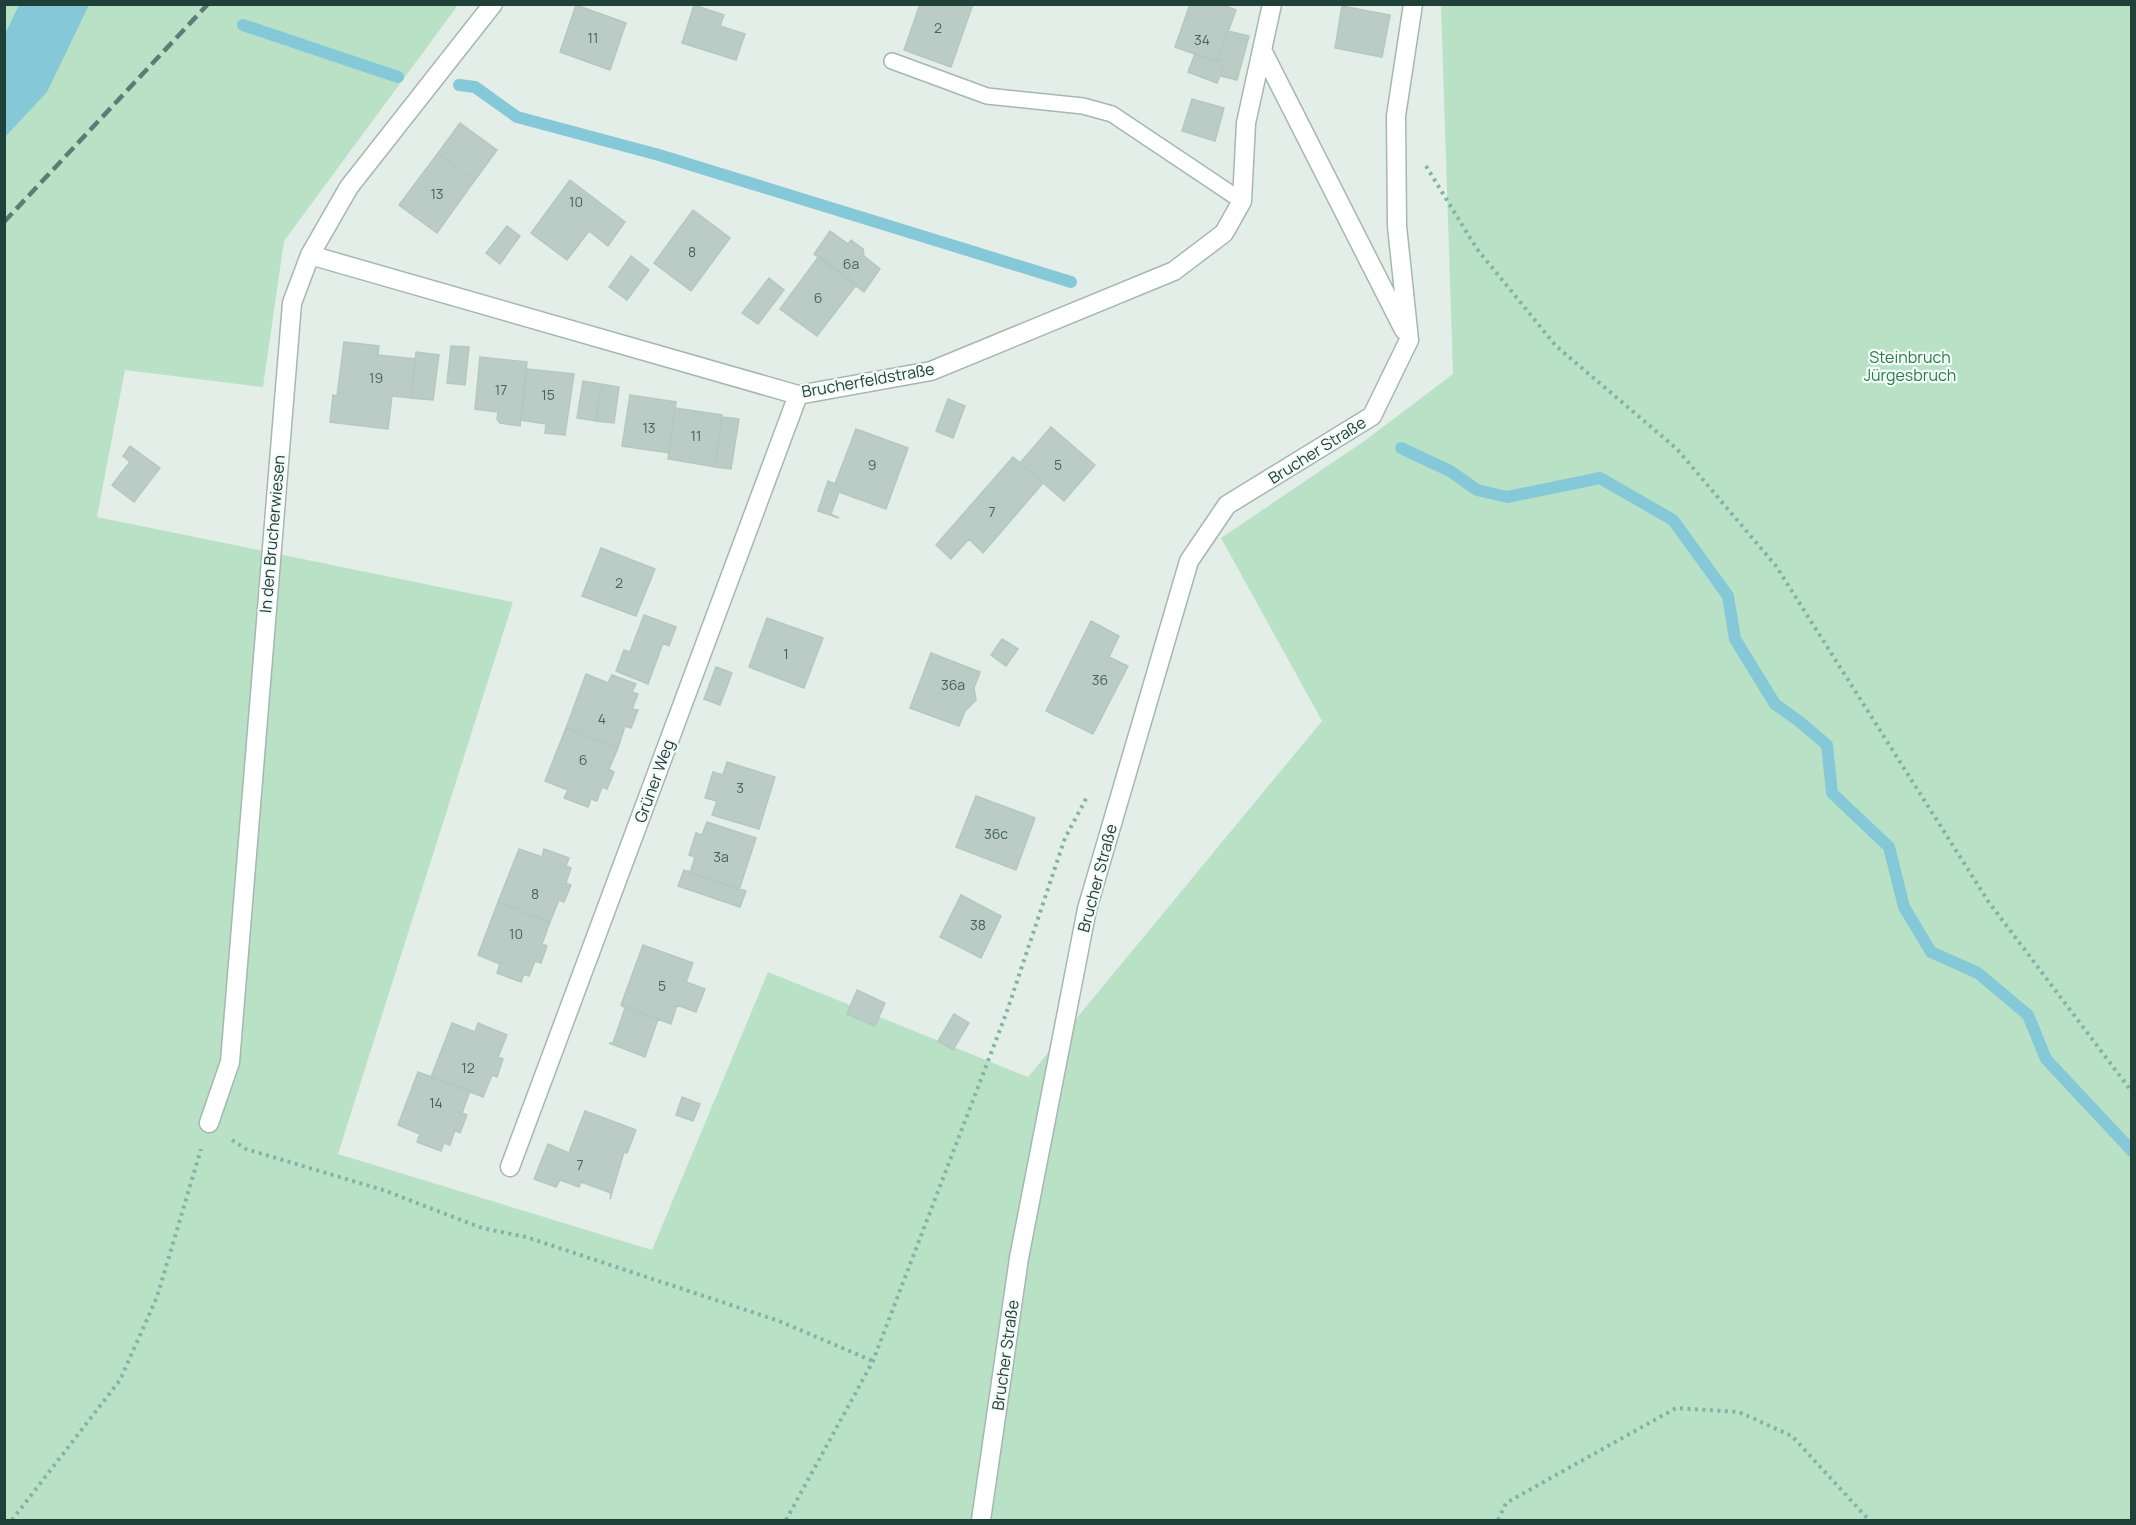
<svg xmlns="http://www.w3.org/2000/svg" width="2136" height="1525" font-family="Manrope,sans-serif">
<rect width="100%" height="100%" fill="#e3eee9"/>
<path fill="#b9e1c6" d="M5,5H458L284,241L263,387L125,370L97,517L513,602L338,1154L652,1250L768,972L1028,1077L1322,721L1221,538L1363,442L1453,374L1441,5H2131V1520H5Z"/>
<path fill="#85c9d8" d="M19,5H89L47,92L5,137V34Z"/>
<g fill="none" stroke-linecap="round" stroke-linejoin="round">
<path stroke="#85c9d8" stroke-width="12" d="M243,25L398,77
M459,85L475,87L517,117L659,155L1071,282
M1401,448L1450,471L1477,490L1507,497L1600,478L1673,520L1728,596L1735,639L1775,704L1800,722L1827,745L1832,793L1889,847L1904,907L1931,952L1978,973L2028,1015L2046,1059L2132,1151"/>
</g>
<path fill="#baccc5" stroke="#b4c8c1" stroke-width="1.5" d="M920,4H973L951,67L904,50Z
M1190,4H1220L1236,10L1217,62L1175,47Z
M576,5L626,23L610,70L560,52Z
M694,5L724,15L720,26L745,34L736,60L682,43Z
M1342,6L1390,15L1382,57L1335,48Z
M1228,31L1249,36L1237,80L1220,76L1225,62L1218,60Z
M1195,54L1225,62L1217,83L1188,72Z
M1192,99L1224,108L1215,141L1182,131Z
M460,123L497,150L475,180L438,153Z
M438,153L475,180L437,233L399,205Z
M570,180L625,222L608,246L589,231L567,260L531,233Z
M693,210L730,238L691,291L654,263Z
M507,226L520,236L500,264L486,253Z
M830,231L848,244L851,240L863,249L864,256L880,269L864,292L814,254Z
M631,256L649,270L627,300L609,287Z
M819,256L857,284L817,336L780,309Z
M769,278L784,290L758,324L742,313Z
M344,342L379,346L378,355L415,359L411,398L392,396L388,429L330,422L333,395L337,396Z
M451,346L469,347L465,385L447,383Z
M416,352L439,355L433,400L411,398Z
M480,357L527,362L520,426L500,423L497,419L498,412L475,409Z
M527,369L574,374L565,435L545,433L546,424L521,420Z
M583,381L601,384L596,421L577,418Z
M601,384L619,387L614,423L596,421Z
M630,395L676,402L669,453L622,446Z
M948,399L965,406L953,438L936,431Z
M675,408L722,415L715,467L668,459Z
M722,417L739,419L731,469L715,467Z
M1051,427L1095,465L1064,501L1020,463Z
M856,429L908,448L886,509L839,492L831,514L839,518L818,511L828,481L835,484Z
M130,446L160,468L134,502L112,485L130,462L123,456Z
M1013,457L1043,483L983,553L969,539L951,559L936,545Z
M601,548L655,569L636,616L582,596Z
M644,615L676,627L669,646L663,643L648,684L616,671L624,650L630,652Z
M767,618L823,638L804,688L749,667Z
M1091,621L1119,636L1109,657L1128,666L1093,734L1046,711Z
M1002,639L1018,649L1006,666L991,655Z
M931,653L980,672L974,688L976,700L965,711L959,726L910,708Z
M716,667L732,673L720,705L704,699Z
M586,674L608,683L612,675L636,684L632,692L638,694L632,709L638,710L631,728L625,726L618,748L566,728Z
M566,728L618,748L609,769L614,772L607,789L602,787L597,801L591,799L588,807L564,798L568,790L545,781Z
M727,762L775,777L759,829L712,815L717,801L705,798L713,772L723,775Z
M976,796L1035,818L1016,870L956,847Z
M707,822L756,838L739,890L690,873L695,857L689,855L696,833L702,835Z
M519,849L542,857L544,849L569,858L566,866L571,868L566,883L571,885L564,902L559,900L550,922L498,902Z
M684,870L746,891L740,907L678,886Z
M961,895L1001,916L981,958L940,937Z
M498,902L550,922L542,944L547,946L541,963L535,961L529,976L524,974L521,982L497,973L500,964L478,955Z
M643,945L693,963L686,982L705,989L696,1012L677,1005L671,1024L621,1005Z
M857,990L885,1003L875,1026L847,1014Z
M621,1005L658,1019L645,1057L609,1043H613L625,1008Z
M954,1014L969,1023L953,1050L938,1041Z
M452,1023L475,1032L478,1023L507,1035L498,1057L503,1059L497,1077L492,1075L483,1097L431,1077Z
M418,1072L470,1091L462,1113L467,1115L460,1133L455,1130L450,1145L444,1143L441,1151L417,1142L420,1134L398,1125Z
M682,1097L700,1104L693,1121L676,1115Z
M585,1111L636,1130L627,1153L624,1152L610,1199L611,1193L581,1182L579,1187L560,1180L556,1187L534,1179L548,1144L569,1153Z"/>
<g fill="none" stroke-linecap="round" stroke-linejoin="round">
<g stroke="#a5b7b1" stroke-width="18">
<path id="service" d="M892,61L987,96L1083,106L1112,114L1242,201"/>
</g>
<g stroke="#a5b7b1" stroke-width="21">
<path id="minor" d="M1272,4L1262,50L1404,330
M310,255L798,395L931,371L1174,271L1224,233L1242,201L1246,123L1262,50
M209,1123L230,1062L292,303L310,255L349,187L493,4
M510,1167L798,395
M981,1520L1019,1258L1087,909L1189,561L1227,505L1372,416L1409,340L1397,226L1396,116L1413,4"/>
</g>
<path stroke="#80b5a6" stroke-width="4" stroke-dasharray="3 4.5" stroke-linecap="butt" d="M1426,166L1477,249L1556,346L1677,449L1776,566L1988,901L2132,1092
M232,1140L246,1149L383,1190L482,1228L526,1237L779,1321L873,1361
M12,1520L120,1380L157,1297L201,1149
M786,1520L873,1361L1006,1014L1065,838L1087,797
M1498,1520L1506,1503L1676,1408L1739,1412L1792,1436L1869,1520"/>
<use href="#service" stroke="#fff" stroke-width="15"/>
<use href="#minor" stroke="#fff" stroke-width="18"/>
<path stroke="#5b7d75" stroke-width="4.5" stroke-dasharray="12 6" stroke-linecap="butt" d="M4,222L208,4"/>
</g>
<g text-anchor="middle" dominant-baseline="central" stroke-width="4.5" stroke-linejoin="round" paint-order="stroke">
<g font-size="14" fill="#46645d">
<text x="938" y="27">2</text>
<text x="593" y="37">11</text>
<text x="1202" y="39">34</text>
<text x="437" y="193">13</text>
<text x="576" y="201">10</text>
<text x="692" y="251">8</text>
<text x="851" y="263">6a</text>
<text x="818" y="297">6</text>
<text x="376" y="377">19</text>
<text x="501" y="389">17</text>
<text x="548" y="394">15</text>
<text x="649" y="427">13</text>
<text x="696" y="435">11</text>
<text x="872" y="464">9</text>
<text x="1058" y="464">5</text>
<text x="992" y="511">7</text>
<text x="619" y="582">2</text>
<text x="786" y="653">1</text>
<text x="1100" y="679">36</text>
<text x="953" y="684">36a</text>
<text x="602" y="718">4</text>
<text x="583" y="759">6</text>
<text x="740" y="787">3</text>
<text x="996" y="833">36c</text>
<text x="721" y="856">3a</text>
<text x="535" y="893">8</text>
<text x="978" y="924">38</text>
<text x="516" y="933">10</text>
<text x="662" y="985">5</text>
<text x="468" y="1067">12</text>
<text x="436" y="1102">14</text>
<text x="580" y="1164">7</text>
</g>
<g font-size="16" fill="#267d4a" stroke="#f4faf7">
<text x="1910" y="357">Steinbruch<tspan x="1910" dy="18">Jürgesbruch</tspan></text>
</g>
<g font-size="16" fill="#20413a" stroke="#f4faf7">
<text transform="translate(868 380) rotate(-10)">Brucherfeldstraße</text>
<text transform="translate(1317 450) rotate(-32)">Brucher Straße</text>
<text transform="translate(272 534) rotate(-85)">In den Brucherwiesen</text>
<text transform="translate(654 781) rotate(-70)">Grüner Weg</text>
<text transform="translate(1097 878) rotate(-75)">Brucher Straße</text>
<text transform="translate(1005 1355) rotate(-82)">Brucher Straße</text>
</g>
</g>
<rect width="2136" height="1525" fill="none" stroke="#20413a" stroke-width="12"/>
</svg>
